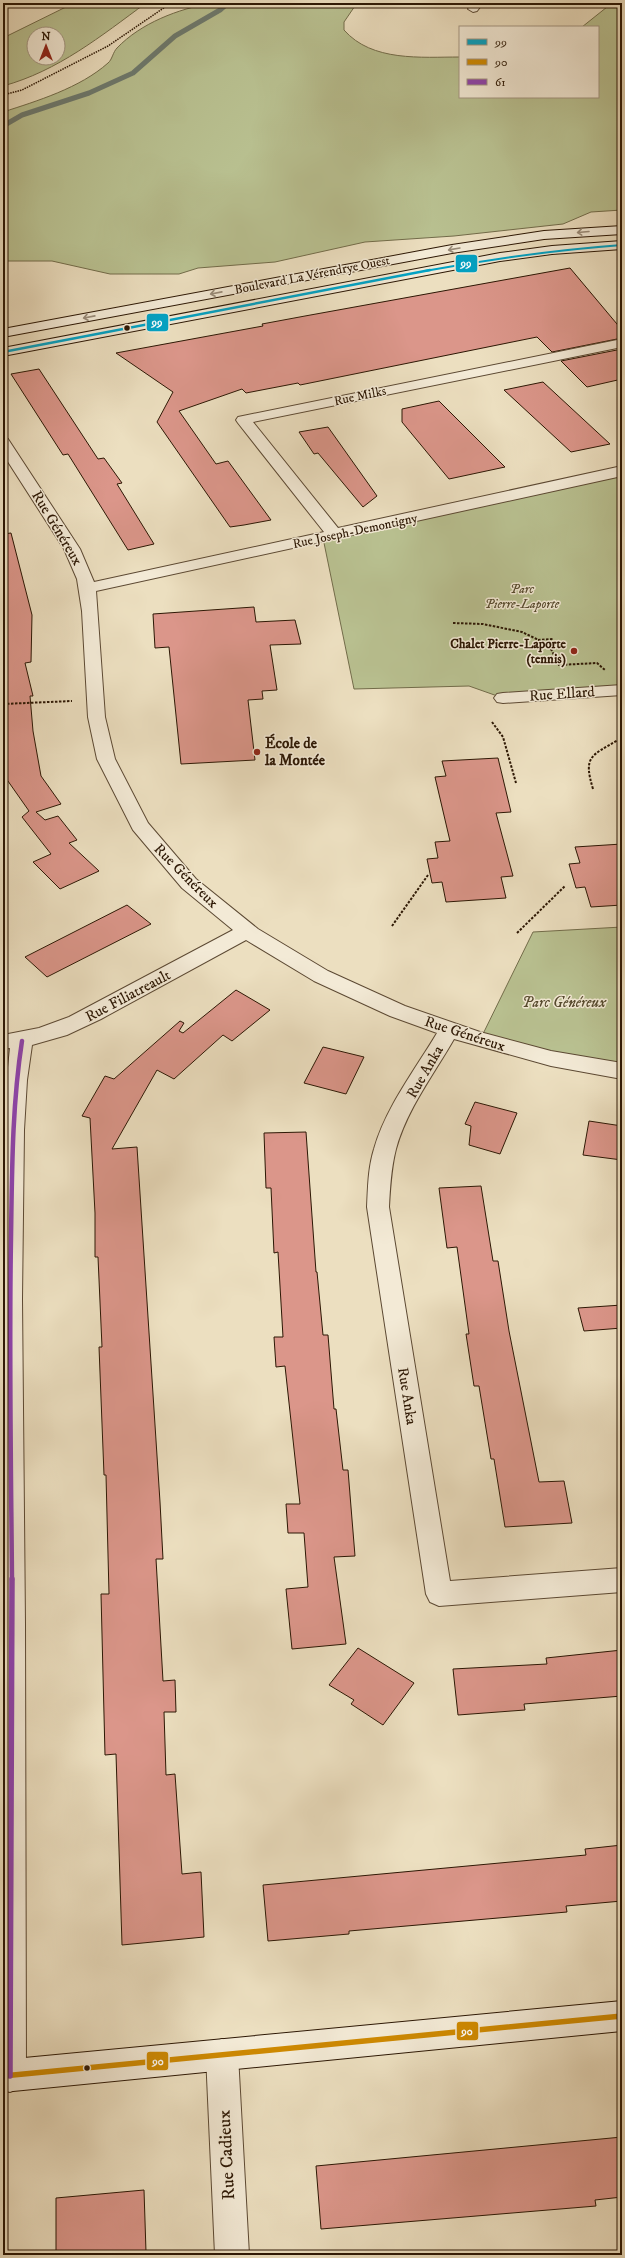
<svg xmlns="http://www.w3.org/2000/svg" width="625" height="2258" font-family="'IM FELL DW Pica',serif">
<rect width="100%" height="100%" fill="#ecdfc0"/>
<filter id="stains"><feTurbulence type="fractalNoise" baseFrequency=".005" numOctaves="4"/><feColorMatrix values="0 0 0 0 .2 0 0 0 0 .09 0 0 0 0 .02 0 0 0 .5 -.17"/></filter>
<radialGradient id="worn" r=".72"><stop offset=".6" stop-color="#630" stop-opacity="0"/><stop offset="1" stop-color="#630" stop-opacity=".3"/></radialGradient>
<path fill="#b9c191" stroke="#726c4a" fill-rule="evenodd" d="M74,3H146C101,36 58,71 3,86V38ZM34,34H58V58H34Z
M212,3H357L344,22V30C372,62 421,57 460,57V97H598V27H582L612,3H622V210L591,212L563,224L454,236L365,242L275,262L198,268L179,274H110L52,261H3V112C37,101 80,88 108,63C112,60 113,52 117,48C141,23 178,9 212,3Z
M622,471V690L503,698L469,686L354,689L323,538Z
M622,927V1071L480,1040L533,932Z"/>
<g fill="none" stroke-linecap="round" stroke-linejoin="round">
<path stroke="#6d7a6f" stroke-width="5" d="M3,126L22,115L89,93L133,73L175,36L220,10L228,3"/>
</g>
<path fill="#db968a" stroke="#2c1704" d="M570,268L622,330V338L552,352L537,337L300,385L298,383L246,393L242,389L179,411L216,464L228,461L271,520L244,525L230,527L157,422L173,392L116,353L263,326L262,324L305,316Z
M622,349V379L587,387L561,361Z
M39,369L98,459L104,458L122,483L117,484L154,544L128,550L68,454L63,455L11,374Z
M543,382L610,444L571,452L504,390Z
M439,401L505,467L449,479L402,422V409Z
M328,427L377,496L363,507L318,453L314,454L299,432Z
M11,533L32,615L31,662L25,663L33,696H30L33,731L41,776L61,804L36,812L45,820L58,816L77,840L69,843L99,871L60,889L33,862L51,854L22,817L29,811L3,774V534Z
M254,607L256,622L295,620L301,644L270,645L277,690L262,691L263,699L248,700L255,760L181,764L169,647L155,648L153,614Z
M498,758L511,812L496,813L513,876L501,877L506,898L446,902L442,882L432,883L427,859L438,858L435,842L450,841L435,777L446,776L442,761Z
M622,844V905L591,907L585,887L576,888L569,864L580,863L575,847Z
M127,905L151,924L47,977L25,957Z
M236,990L270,1010L232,1041L223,1035L174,1079L157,1070L112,1149L137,1147L160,1502L163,1559H156L163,1681L175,1680L176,1712H164L166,1775L175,1774L182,1874L201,1872L204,1937L122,1945L116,1754L105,1755L101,1594H109L106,1475H104L99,1347H102L98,1257H95V1213L90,1118L82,1116L105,1076L114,1079L180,1021L184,1023L179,1031L183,1033Z
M323,1047L364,1057L346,1094L304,1083Z
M475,1102L517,1113L500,1154L469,1145L471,1126L465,1124Z
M589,1121L622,1126V1160L583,1155Z
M306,1132L316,1272H317L323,1335H328L334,1409H336L343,1470H348L355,1556L334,1557L346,1644L292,1649L286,1589L308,1587L304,1533H288L286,1504H300L285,1366L276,1367L274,1337H283L278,1252L274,1253L271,1188H266L264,1133Z
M481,1186L493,1261H498L509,1331L539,1482L564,1481L572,1523L505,1527L494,1459H491L479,1386H474L466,1334H469L457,1247L447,1248L439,1188Z
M622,1305V1328L584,1331L578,1308Z
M358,1648L414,1683L383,1725L351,1704L354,1700L329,1685Z
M622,1650V1696L524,1704L525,1710L458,1715L453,1669L547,1664L546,1658Z
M622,1845V1901L566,1906L567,1912L349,1931V1934L268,1941L263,1885L586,1855L585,1849Z
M622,2137V2197L595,2200L596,2206L321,2229L316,2166Z
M144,2190L146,2252L112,2255H56V2198Z"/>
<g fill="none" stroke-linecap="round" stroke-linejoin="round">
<g stroke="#5c4933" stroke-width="2">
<path id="street" d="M472,3H483L477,11L473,12L468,9Z
M622,339V347L253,422L338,528L622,466V476L96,591L105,717L115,759L148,823L196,879L258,929L328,971L405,1006L480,1032L551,1051L622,1063V1079L551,1066L454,1039C434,1074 407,1109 396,1149C391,1168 390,1188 389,1207L450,1581L622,1568V1592L439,1606L430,1602L426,1594L367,1207C368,1188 368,1168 374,1149C386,1107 415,1070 437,1033L390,1016L314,981L246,940L101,1019L67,1035L32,1045L27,1080L24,1130L22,1299L25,1623L26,2076L21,2087L10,2092L3,2089V1115L10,1048L3,1049V1035L39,1028L69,1017L233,930L182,888L133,830L97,759L88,717L82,611L77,579L64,549L3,454V437L8,439L80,549L94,582L324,532L238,423L236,420L238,417Z
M622,685V695L503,703L497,702L494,698L497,694L503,693Z
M222,2039L233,2044L238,2055L249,2255H215L206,2055L211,2044Z"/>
</g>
<g stroke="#2c1704" stroke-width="2">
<path id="secondary" d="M622,226V234L544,239L452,253L3,337V329L452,245L544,231Z
M622,241V249L552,254L500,261L3,356V348L500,253L552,246Z
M622,2001V2031L3,2092V2060Z"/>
</g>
<path stroke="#2c1704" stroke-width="1.5" stroke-dasharray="1.5 1" stroke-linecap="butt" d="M3,95L22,90L108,46L171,3"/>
<path stroke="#2c1704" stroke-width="2" stroke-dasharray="2.5 1.5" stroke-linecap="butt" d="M453,623L483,624L522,632L549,645L559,665L597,663L605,670
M538,640L554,639
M3,704L72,701
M492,722L503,737L516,783
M593,789C583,756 591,756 618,740
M392,926L428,875
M517,933L565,886"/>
<use href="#street" fill="#f3ead6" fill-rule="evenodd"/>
<use href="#secondary" fill="#f3ead6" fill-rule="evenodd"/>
<g stroke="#f3ead6" stroke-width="3.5">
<path id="bus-1-far1" d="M425,271C491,259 555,250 622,245"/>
</g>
<g stroke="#f3ead6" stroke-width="4.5">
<path id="bus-1" d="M3,352L430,270"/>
</g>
<g stroke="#f3ead6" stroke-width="8">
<path id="bus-2" d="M3,2076L622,2016"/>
</g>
<g stroke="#f3ead6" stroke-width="8">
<path id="bus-3-far1" d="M12,1580C11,1466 9,1352 11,1238C12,1172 12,1106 22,1041"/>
</g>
<g stroke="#f3ead6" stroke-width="8">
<path id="bus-3" d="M10,2076L12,1579"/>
</g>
<use href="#bus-1-far1" stroke="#02a2c4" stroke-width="2"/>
<use href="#bus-1" stroke="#02a2c4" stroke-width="2.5"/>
<use href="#bus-2" stroke="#ce8901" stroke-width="5.5"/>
<use href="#bus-3-far1" stroke="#8e44ad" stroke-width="4.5"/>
<use href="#bus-3" stroke="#8e44ad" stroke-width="5.5"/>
</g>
<defs><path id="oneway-shaft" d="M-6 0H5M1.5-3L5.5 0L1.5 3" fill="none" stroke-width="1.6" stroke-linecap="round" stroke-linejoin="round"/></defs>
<g stroke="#998b78">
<use href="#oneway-shaft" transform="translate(583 232) rotate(175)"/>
<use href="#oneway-shaft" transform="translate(454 249) rotate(170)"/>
<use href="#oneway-shaft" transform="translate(216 293) rotate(169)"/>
<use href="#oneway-shaft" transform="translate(89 317) rotate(169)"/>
</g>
<g fill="#2c1704" stroke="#f3ead6" stroke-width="1.5">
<circle cx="127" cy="328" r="3.5"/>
<circle cx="87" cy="2068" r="3.5"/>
</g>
<g fill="#8f2418" stroke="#f3ead6" stroke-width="1.5">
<circle cx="574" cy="651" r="4"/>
<circle cx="257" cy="752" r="4"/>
</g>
<g text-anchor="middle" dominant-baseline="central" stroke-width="3" stroke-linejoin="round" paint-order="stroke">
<g font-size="13" fill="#2c1704" stroke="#f3ead6">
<text transform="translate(312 275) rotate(-11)">Boulevard La Vérendrye Ouest</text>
<text transform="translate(360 396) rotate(-12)">Rue Milks</text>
<text transform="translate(355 531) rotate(-12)">Rue Joseph-Demontigny</text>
</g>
<g font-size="13" font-style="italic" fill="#564a2e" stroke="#f3ead6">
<text x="522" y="589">Parc<tspan x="522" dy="15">Pierre-Laporte</tspan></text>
</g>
<g font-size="13" font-weight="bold" fill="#2c1704" stroke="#f3ead6" text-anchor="end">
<text x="566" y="644">Chalet Pierre-Laporte<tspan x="566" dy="15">(tennis)</tspan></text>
</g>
<g font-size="15" fill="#2c1704" stroke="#f3ead6">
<text transform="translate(57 528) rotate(59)">Rue Généreux</text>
<text transform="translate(562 694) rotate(-4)">Rue Ellard</text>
<text transform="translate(186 876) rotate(45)">Rue Généreux</text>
<text transform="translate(128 996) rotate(-28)">Rue Filiatreault</text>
<text transform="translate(465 1034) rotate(18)">Rue Généreux</text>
<text transform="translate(425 1072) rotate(-60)">Rue Anka</text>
<text transform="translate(407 1396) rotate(81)">Rue Anka</text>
</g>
<g font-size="15" font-weight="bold" fill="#2c1704" stroke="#f3ead6" text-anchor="start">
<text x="265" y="743">École de<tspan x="265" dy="17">la Montée</tspan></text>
</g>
<g font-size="15" font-style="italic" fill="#564a2e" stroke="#f3ead6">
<text x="564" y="1002">Parc Généreux</text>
</g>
<g font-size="18" fill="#2c1704" stroke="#f3ead6">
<text transform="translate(227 2155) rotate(-93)">Rue Cadieux</text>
</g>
</g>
<g stroke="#f3ead6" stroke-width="1.5">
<rect x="455" y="254" width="23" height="19" rx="4" fill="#02a2c4"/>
<rect x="146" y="313" width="23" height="19" rx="4" fill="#02a2c4"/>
<rect x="456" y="2021" width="23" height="20" rx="4" fill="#ce8901"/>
<rect x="146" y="2051" width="23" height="20" rx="4" fill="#ce8901"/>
</g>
<g font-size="11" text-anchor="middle" font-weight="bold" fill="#fff">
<text x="466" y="267">99</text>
<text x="157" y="326">99</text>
<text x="467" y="2035">90</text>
<text x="158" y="2065">90</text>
</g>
<rect width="625" height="2258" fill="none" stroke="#ecdfc0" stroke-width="16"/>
<rect x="4" y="4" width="617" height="2250" fill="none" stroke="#2c1704" stroke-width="2"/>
<rect x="8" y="8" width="609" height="2242" fill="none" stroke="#2c1704"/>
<rect x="459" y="26" width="140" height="72" fill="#f3ead6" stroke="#a39682"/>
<rect x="467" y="39" width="20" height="6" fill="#02a2c4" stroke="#a39682"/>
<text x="495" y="46" font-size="12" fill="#2c1704">99</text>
<rect x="467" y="59" width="20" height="6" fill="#ce8901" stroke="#a39682"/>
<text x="495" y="66" font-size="12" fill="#2c1704">90</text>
<rect x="467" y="79" width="20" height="6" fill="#8e44ad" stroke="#a39682"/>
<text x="495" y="86" font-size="12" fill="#2c1704">61</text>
<g transform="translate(46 46)"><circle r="19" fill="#f3ead6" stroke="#a39682"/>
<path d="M0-3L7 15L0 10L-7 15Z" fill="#8f2418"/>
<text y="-6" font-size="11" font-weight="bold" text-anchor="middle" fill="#2c1704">N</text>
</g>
<rect width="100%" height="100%" filter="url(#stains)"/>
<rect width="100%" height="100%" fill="url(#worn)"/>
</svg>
